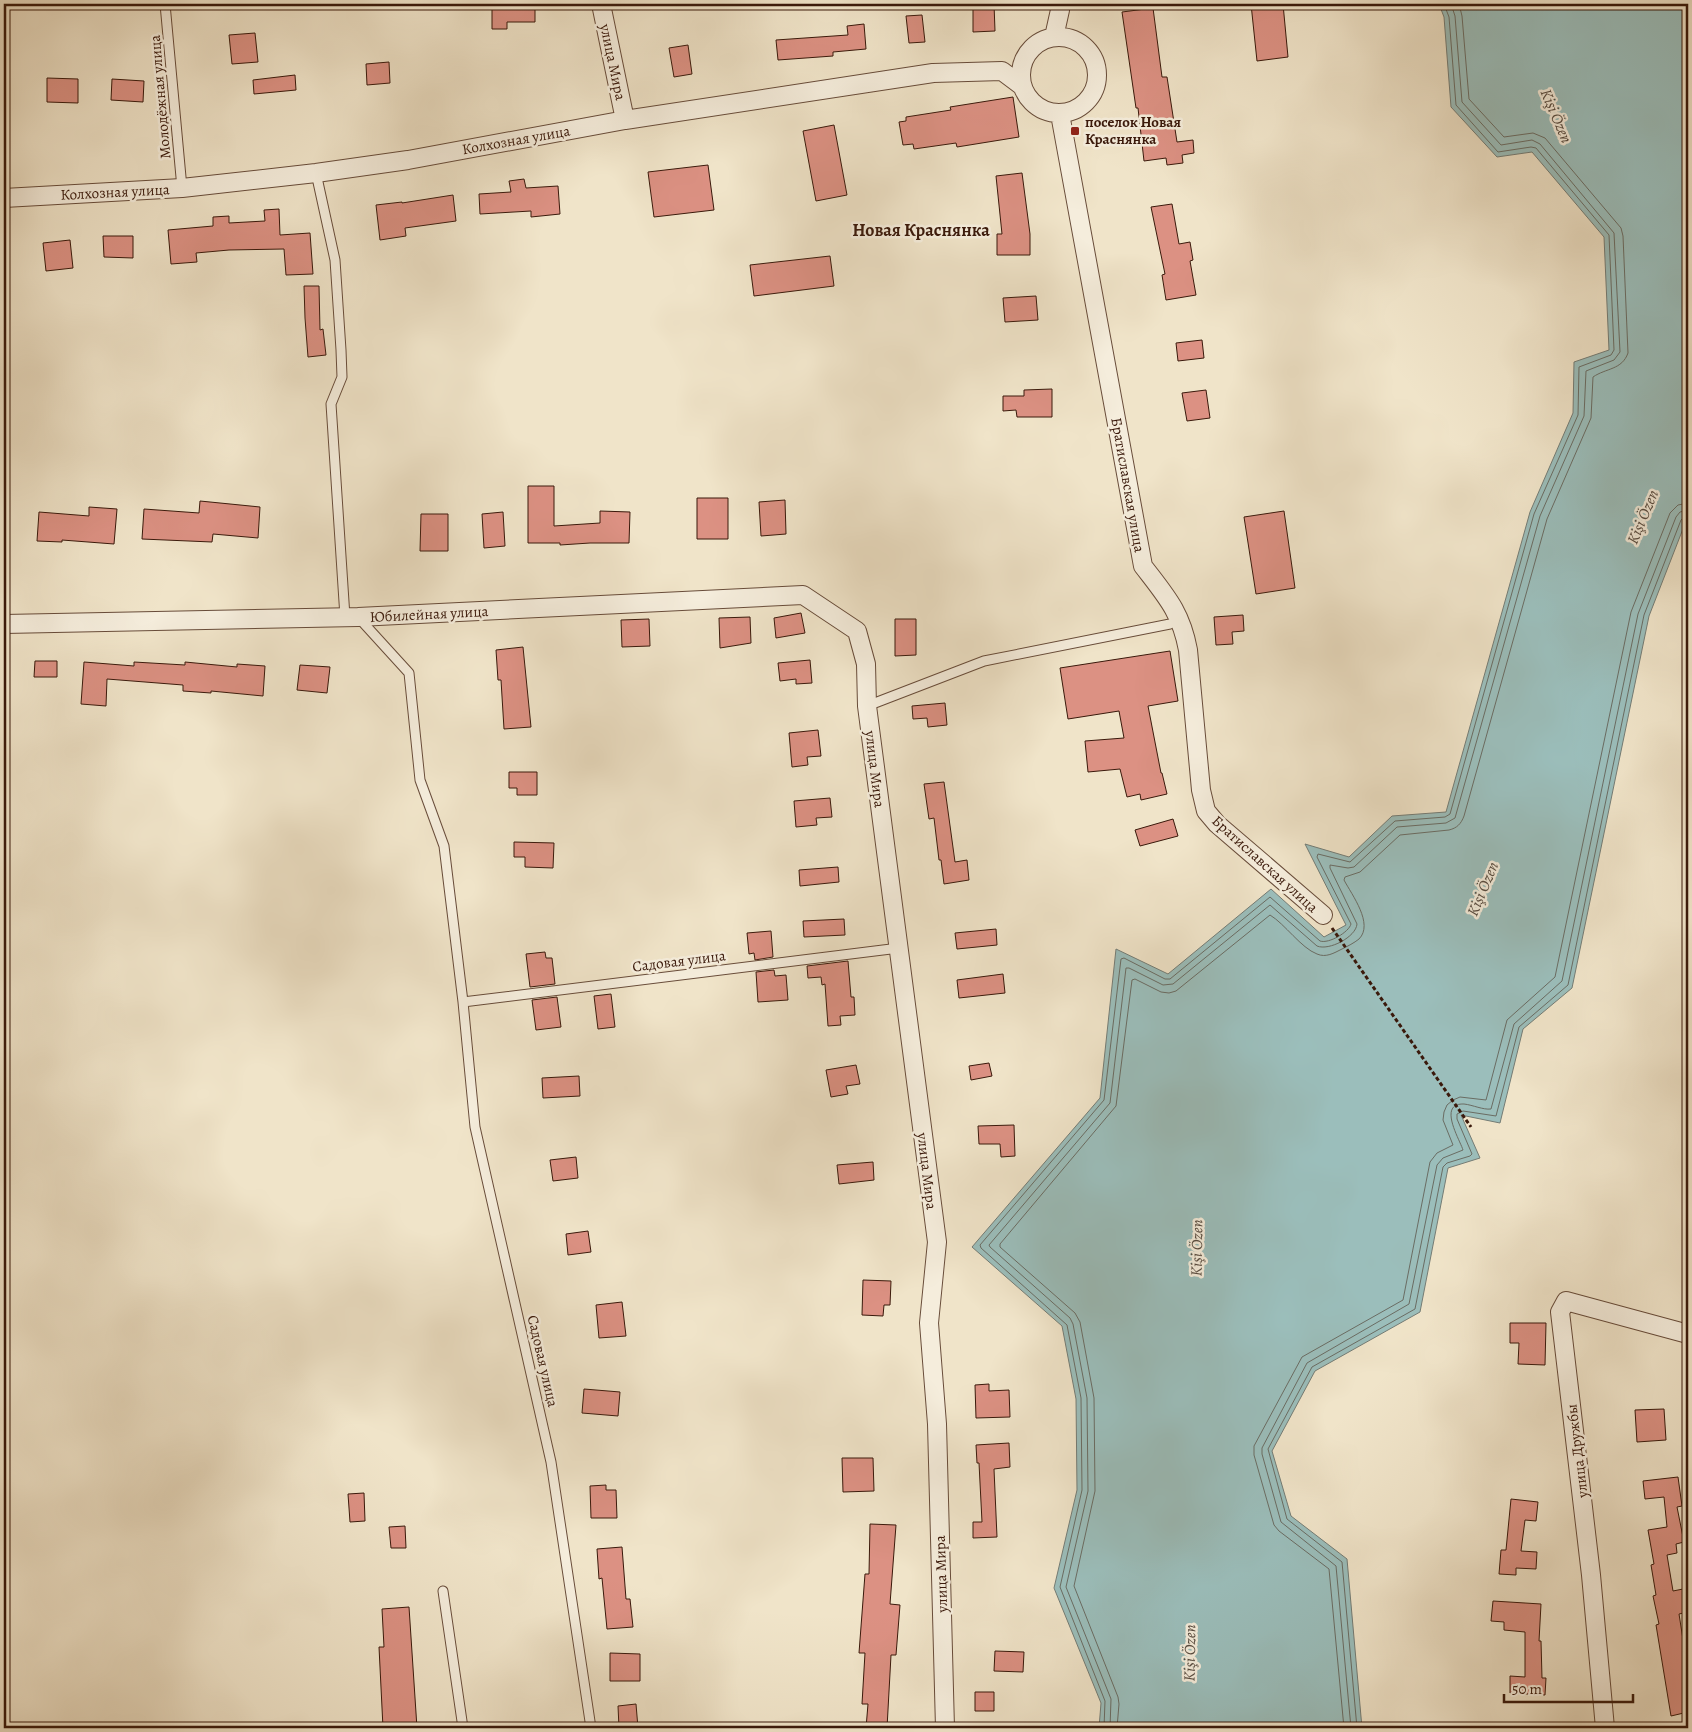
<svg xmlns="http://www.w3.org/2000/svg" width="1692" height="1732" font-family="Alegreya,serif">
<rect width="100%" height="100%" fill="#f0e4c9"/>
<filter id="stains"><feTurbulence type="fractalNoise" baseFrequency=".004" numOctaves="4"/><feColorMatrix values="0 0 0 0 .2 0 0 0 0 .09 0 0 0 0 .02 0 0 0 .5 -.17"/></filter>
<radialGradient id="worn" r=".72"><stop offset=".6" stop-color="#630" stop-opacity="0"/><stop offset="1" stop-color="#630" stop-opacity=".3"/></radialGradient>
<path fill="#9bbebb" stroke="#747c75" d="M1439,4H1688V516L1649,616L1572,988L1523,1029L1500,1123L1461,1115L1480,1158L1448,1168L1420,1312L1315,1371L1272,1451L1291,1516L1347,1559L1362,1728H1099L1101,1703L1054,1588L1077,1490L1076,1399L1062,1326L972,1247L1100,1098L1116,949L1168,974L1271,889L1324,937L1346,925L1305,844L1349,857L1392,816L1446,812L1530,512L1573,413L1574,362L1609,350L1604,237L1532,152L1497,157L1451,107L1444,17Z"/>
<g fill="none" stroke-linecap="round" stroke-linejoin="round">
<path stroke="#6a6c63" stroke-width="1" d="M1104,1728L1105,1701L1060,1587L1082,1490L1081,1398L1067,1325L981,1248L980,1245L1104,1100L1121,959L1124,958L1165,979H1170L1270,897L1320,941C1329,944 1349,932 1351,924L1317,857L1318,854L1350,862L1395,821L1445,817L1450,814L1534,514L1578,415L1579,367L1611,355L1614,350L1609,235L1536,148L1531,147L1498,152L1456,105L1449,17L1444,4
M1110,1728L1111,1699L1066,1587L1088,1491L1087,1398L1073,1324L1070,1318L990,1247L989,1245L1110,1103L1126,968H1129L1163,985L1173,984L1270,905L1317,946C1329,951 1356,937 1357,924L1330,868V865L1348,868L1354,867L1397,827L1446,823L1455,818L1540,516L1584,416L1586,371L1614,360L1620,352L1614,233L1540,144L1532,140L1501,145L1462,102L1455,16L1451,4
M1117,1728L1119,1704L1118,1697L1074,1586L1095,1491L1094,1398L1080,1322L1075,1313L1000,1247V1244L1116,1106L1132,980L1135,979L1161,992L1169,993L1176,991L1270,915C1285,924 1301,948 1317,954C1326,958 1334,953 1342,949C1348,946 1354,943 1359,939C1374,924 1352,895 1344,880L1345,877L1360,872L1400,835L1449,830C1457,828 1461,824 1464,816L1547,519L1591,418L1593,377C1606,368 1622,370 1628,353L1623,236L1621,228L1545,138L1533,133L1504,137L1469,99L1462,16L1459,4
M1344,1728L1329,1569L1279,1531L1274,1525L1254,1455V1446L1302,1357L1403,1300L1430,1162L1437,1153L1453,1145L1443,1120L1444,1112L1447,1105L1453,1100L1460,1097L1486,1100L1507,1020L1555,977L1631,612L1670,513L1678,505L1688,503
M1351,1728L1336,1566L1281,1522L1262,1454V1448L1307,1363L1409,1304L1437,1165L1443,1158L1463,1150C1460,1140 1437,1103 1464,1104C1473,1105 1483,1110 1491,1109L1514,1024L1562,981L1638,614L1676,517L1680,512L1688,510
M1357,1728L1342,1562L1287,1519L1268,1449L1312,1367L1415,1309L1443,1167L1447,1163L1470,1156L1472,1154L1457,1119V1114L1463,1111L1496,1116L1519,1027L1568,985L1644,615L1681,520L1684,517L1688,516"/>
</g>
<path fill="#dc9183" stroke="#3a190b" d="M492,4H535V22H507V29H492Z
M973,4H994L995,31L973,32Z
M1251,4H1283L1288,57L1257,61Z
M1153,8L1162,77H1167L1177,142L1193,140L1194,153L1182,155L1183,163L1167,165L1166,158L1144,161L1138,108H1136L1122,12Z
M922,15L925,42L909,43L906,16Z
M864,24L866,49L833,52V56L778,60L776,40L848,35L847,26Z
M255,33L258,62L232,64L229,35Z
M688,45L692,74L674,77L669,48Z
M389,62L390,83L367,85L366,64Z
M295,75L296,90L254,94L253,80Z
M47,78L78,79V103L47,102Z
M112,79L144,81L143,102L111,100Z
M1013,97L1019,137L957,147L956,143L914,149L913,144L903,145L899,122L906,121V117L951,110L950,107Z
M834,125L847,195L816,201L803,131Z
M708,165L714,210L654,217L648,172Z
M1022,173L1030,234V255H997V234H1002L996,176Z
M524,179L526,188L558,186L560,214L531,217V211L480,214L479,194L511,192L509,181Z
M453,195L456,221L405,228L406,236L380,240L376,205L402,202V203Z
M1172,204L1179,244L1190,242L1193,260L1190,261L1196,295L1166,300L1162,275L1165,274L1151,207Z
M279,209L280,235L310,233L313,274L286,275L284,249L229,250L196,253L197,262L171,264L168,230L213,226V217L229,216V223L265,221L264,210Z
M103,236H133V258L104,257Z
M70,240L73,268L46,271L43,243Z
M830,256L834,286L754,296L750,265Z
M304,286H319L320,330L323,329L326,355L308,357L305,318Z
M1036,296L1038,320L1005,322L1003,298Z
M1202,340L1204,358L1178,361L1176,343Z
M1052,389V417H1017L1016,410L1003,411V396H1024V390Z
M1206,390L1210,418L1187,421L1182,393Z
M528,486H554V526L600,523V511L630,512L629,543H590L560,545V543H528Z
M697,498H728V539H697Z
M785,500L786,534L761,536L759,502Z
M200,501L260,507L258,538L213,534L212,542L142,539L144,509L199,513Z
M89,507L117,509L114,544L62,540V542L37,541L39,512L89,516Z
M1284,511L1295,588L1256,594L1244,517Z
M503,512L505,546L484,548L482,514Z
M421,514H448V551H420Z
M801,613L805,633L776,638L774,618Z
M1243,615L1244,631L1232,632L1233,644L1216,645L1214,617Z
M750,617L751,643L720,648L719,618Z
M649,619L650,646L622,647L621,620Z
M895,619H916V655L895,656Z
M523,647L531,727L504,729L501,680H498L496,650Z
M1170,651L1178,701L1148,706L1161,773H1162L1167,794L1141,800L1140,794L1127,797L1120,769L1088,772L1085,741L1124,738L1119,711L1068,719L1060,668Z
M810,660L812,683L796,684V679L780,681L778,663Z
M35,661H57V677H34Z
M84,662L134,666V662L185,665V662L237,667V664L265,666L263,696L211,691V693L183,691V685L107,679L106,706L81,704Z
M300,665L330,667L327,693L297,690Z
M945,703L947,725L928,727L927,718L913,719L912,706Z
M818,730L821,756L807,757L808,765L792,767L789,733Z
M509,772H537V795H517V788H509Z
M944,782L955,862L967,860L969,880L944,884L941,860H939L934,818L929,819L924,784Z
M830,798L832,817L816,818L817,825L796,827L794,801Z
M1173,819L1178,836L1140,846L1135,830Z
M514,842L554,843L553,868L525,867V857H514Z
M838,867L839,882L800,886L799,870Z
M844,919L845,935L804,937L803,921Z
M996,929L997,945L957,949L955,933Z
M771,931L773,957L755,960L754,953L749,954L747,933Z
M545,952L546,958H552L555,984L530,987L526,954Z
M848,961L851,997H854L855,1015L840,1016L841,1025L828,1026L825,984L822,985L821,977L808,978L807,966Z
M774,970L775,976L786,975L788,1000L758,1002L756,972Z
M1003,974L1005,993L959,998L957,980Z
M611,994L615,1027L598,1029L594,996Z
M557,997L561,1027L536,1030L532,1000Z
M989,1063L992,1076L971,1080L969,1066Z
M856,1065L860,1084L846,1086L848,1094L831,1097L826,1070Z
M579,1076L580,1096L543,1098L542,1078Z
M1014,1125L1015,1156L1001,1157L1000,1144H979L978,1126Z
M576,1157L578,1178L553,1181L550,1160Z
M873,1162L874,1180L839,1184L837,1165Z
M588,1231L591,1252L568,1255L566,1234Z
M863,1280L891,1281L890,1305H884L883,1316L862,1315Z
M622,1302L626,1336L599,1338L596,1305Z
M1510,1323H1546L1545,1365L1518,1364L1519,1343H1510Z
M989,1384V1391L1009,1390L1010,1417L976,1418L975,1385Z
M584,1389L620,1392L618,1416L582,1413Z
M1664,1409L1666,1440L1637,1442L1635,1410Z
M1009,1443L1010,1467L994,1469L997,1537L973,1538V1522H982L979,1463H977L976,1445Z
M842,1458H873L874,1491L843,1492Z
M1678,1477L1682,1506L1677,1507L1684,1542L1676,1544L1677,1553L1667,1555L1673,1591L1683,1589L1688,1612L1679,1614L1684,1646H1688V1712L1671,1716L1656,1625L1659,1624L1653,1596L1656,1595L1651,1565L1654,1564L1648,1530L1667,1527L1664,1497L1645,1499L1643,1481Z
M606,1485V1490H616L617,1518H591L590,1486Z
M364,1493L365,1521L350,1522L348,1494Z
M1511,1499L1538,1502L1536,1521L1525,1520L1521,1551L1537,1552L1536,1569L1516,1568V1575L1499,1574L1501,1550H1506Z
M870,1524L896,1525L890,1604L900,1605L896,1655H891L887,1728H866L868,1704H862L865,1653H859L865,1574H869Z
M405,1526L406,1548H391L389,1527Z
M622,1547L626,1599H630L633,1627L607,1629L602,1578L599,1579L597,1549Z
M1493,1601L1541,1604L1539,1641H1541L1542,1678H1546L1545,1695L1510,1693V1676L1525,1677V1632L1504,1630V1622L1491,1621Z
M409,1607L417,1728H383L379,1647H384L382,1609Z
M995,1651L1024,1652L1023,1672L994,1671Z
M610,1653L640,1654V1681H610Z
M975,1692H994V1711H975Z
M636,1704L638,1728H619L618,1706Z"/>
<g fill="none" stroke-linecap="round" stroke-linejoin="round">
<g stroke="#684c3a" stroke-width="11">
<path id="service" d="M165,4L182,188
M316,173L335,260L341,350L342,377L331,404L345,617
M358,617L409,673L420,780L444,846L463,1002L475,1127L551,1462L591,1728
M867,706L984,661L1170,624
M463,1002L899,948
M443,1591L463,1728"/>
</g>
<g stroke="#684c3a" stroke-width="20">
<path id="minor" d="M601,4L625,120
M1021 75a38 38 0 1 1 76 0a38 38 0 1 1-76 0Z
M1054,37L1060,10L1059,4
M1060,114L1143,566C1166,596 1181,612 1188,650L1201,790L1206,811L1217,824L1323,915
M4,198L182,188L316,173L408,160L625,120L933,73L1002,71L1022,86
M4,624L358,617L803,595L857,631L866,664L867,706L937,1242L929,1323L937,1424L945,1728
M1605,1728L1591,1575L1560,1312L1566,1301L1688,1334"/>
</g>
<path stroke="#3a190b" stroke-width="3" stroke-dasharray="4 2.5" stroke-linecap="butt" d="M1332,928L1471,1127"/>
<use href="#service" stroke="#f5eddc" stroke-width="9"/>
<use href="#minor" stroke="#f5eddc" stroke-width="18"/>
</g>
<rect fill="#8f2418" stroke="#f5eddc" stroke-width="2" x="1070" y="126" width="10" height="10" rx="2.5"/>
<g text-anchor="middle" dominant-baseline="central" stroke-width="5" stroke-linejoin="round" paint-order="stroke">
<g font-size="15" fill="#3a190b" stroke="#f5eddc">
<text transform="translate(613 62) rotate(78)">улица Мира</text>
<text transform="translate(160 97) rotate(-95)">Молодёжная улица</text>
<text transform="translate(516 140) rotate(-10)">Колхозная улица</text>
<text transform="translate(115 192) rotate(-3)">Колхозная улица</text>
<text transform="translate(1128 485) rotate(80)">Братиславская улица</text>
<text transform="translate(429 614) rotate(-3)">Юбилейная улица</text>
<text transform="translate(875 769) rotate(83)">улица Мира</text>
<text transform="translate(1265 864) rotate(42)">Братиславская улица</text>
<text transform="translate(679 961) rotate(-7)">Садовая улица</text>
<text transform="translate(927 1171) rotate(83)">улица Мира</text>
<text transform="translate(543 1361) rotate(77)">Садовая улица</text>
<text transform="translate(1577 1451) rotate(-97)">улица Дружбы</text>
<text transform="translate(941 1574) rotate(-92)">улица Мира</text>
</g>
<g font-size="15" font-weight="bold" fill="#3a190b" stroke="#f5eddc" text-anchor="start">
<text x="1085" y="122">поселок Новая<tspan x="1085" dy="17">Краснянка</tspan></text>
</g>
<g font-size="16" font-style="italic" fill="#574b40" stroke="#f5eddc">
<text transform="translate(1556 116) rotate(67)">Kişi Özen</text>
<text transform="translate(1643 517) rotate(-67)">Kişi Özen</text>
<text transform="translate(1483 889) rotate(-67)">Kişi Özen</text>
<text transform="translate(1197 1248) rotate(-89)">Kişi Özen</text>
<text transform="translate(1190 1653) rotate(-89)">Kişi Özen</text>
</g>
<g font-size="18" font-weight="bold" fill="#3a190b" stroke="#f5eddc">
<text x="921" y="230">Новая Краснянка</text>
</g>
</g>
<rect width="1692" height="1732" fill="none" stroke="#f0e4c9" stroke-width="20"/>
<rect x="5" y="5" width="1682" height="1722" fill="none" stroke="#3a190b" stroke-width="2.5"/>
<rect x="10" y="10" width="1672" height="1712" fill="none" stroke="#3a190b"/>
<path d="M1504 1694v8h129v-8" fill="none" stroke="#3a190b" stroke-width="2.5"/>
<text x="1512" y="1694" font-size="15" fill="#3a190b" stroke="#f5eddc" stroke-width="4" paint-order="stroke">50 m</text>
<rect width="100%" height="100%" filter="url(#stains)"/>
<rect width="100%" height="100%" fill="url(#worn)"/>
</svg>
